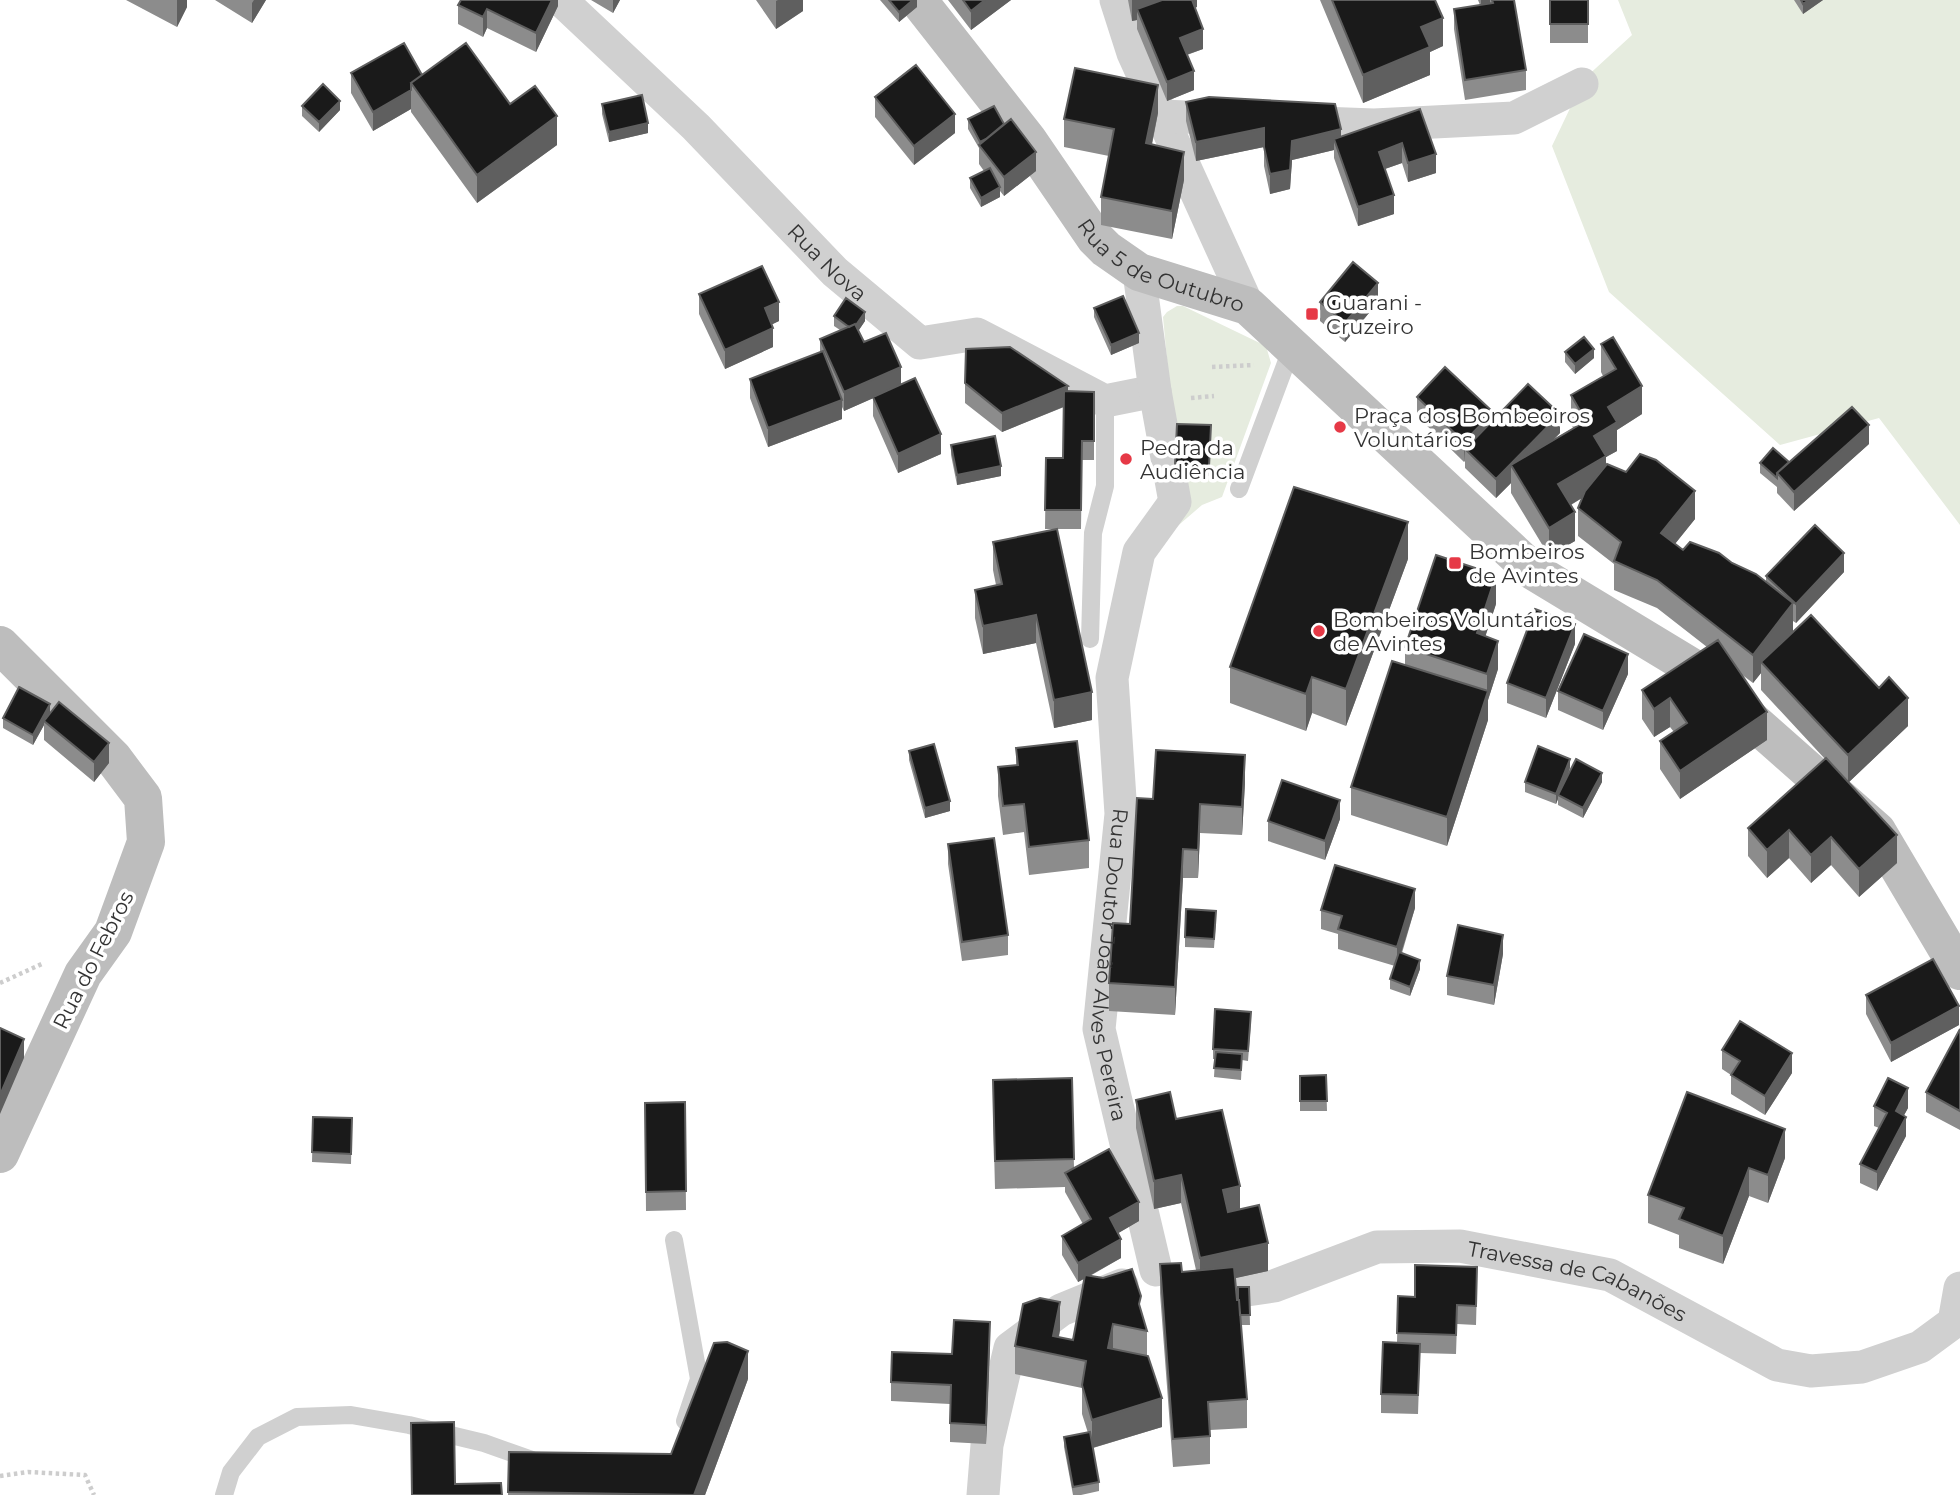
<svg xmlns="http://www.w3.org/2000/svg" width="1960" height="1495" font-family="Montserrat,sans-serif">
<rect width="100%" height="100%" fill="#fff"/>
<path fill="#e6ecdf" d="M1618,0H1960V525L1879,418L1780,445L1609,292L1552,146L1584,79L1632,35Z
M1177,306H1183L1266,346L1271,363L1222,497L1202,505L1173,530L1174,434L1163,317L1167,312Z"/>
<g fill="none" stroke-linecap="round" stroke-linejoin="round">
<path stroke="#cdcdcd" stroke-width="4.5" stroke-dasharray="3.5 3.5" stroke-linecap="butt" d="M1212,367L1254,365
M1191,398L1214,396
M0,983L44,963
M0,1476L28,1472L85,1475L94,1495"/>
<path stroke="#d0d0d0" stroke-width="18" d="M1239,489L1292,347
M1090,639L1093,533L1105,486V401
M674,1240L699,1379L685,1421
M224,1495L231,1472L258,1437L297,1417L351,1415L409,1425L484,1443L532,1460"/>
<g stroke="#d0d0d0" stroke-width="33">
<path id="s1" d="M561,0L696,127L835,272L920,343L977,334L1105,401L1155,391"/>
<path d="M1116,0L1133,53L1248,306"/>
<path d="M1162,116L1233,119"/>
<path d="M1293,122L1374,125L1514,118L1582,84"/>
<path id="s2" d="M1139,272L1155,391L1175,502L1139,552L1112,678L1121,814L1099,1029L1156,1270"/>
<path id="s3" d="M1206,1296L1274,1286L1377,1247L1460,1246L1610,1275L1777,1365L1811,1371L1862,1367L1920,1347L1954,1322L1960,1288"/>
<path d="M983,1495L987,1445L1010,1348L1061,1310L1122,1285"/>
</g>
<g stroke="#bdbdbd" stroke-width="38">
<path id="s4" d="M918,0L1028,140L1095,238L1106,249L1139,272L1248,306L1533,571L1690,666L1877,831L1960,971"/>
<path d="M0,645L113,758L143,798L146,842L113,932L83,974L0,1154"/>
</g>
</g>
<path fill="#8c8c8c" d="M126,0H187V7L177,27Z
M215,0H266L252,23Z
M558,0V6L536,52L487,28L483,37L458,24V5Z
M591,0H620L613,13Z
M756,0H803V11L776,29Z
M880,0H917V7L899,22Z
M948,0H1011L971,30Z
M1128,0H1197V7L1195,8L1203,49L1187,55L1194,90L1167,101L1137,29V20L1132,21Z
M1320,0H1435L1443,46L1430,52V75L1363,103Z
M1478,0H1514L1526,70V90L1465,100L1454,29V9L1480,5Z
M1550,0H1588V43H1550Z
M1794,0H1823L1803,14Z
M351,73L422,75L510,104L557,145L477,203L411,112V109L373,131L351,93Z
M875,97L955,133L914,165L875,117Z
M1186,102L1341,137L1420,109L1436,173L1408,182L1402,163L1385,169L1394,214L1358,226L1334,158V150L1292,160L1290,189L1270,194L1264,166V147L1196,161L1186,121Z
M602,104L648,133L609,142L602,114Z
M302,106L340,110L319,132L302,116Z
M1158,113L1152,145L1184,180L1172,239L1101,225V197L1109,156L1064,147V119Z
M968,119L1004,124L1036,171L1004,196L1000,191V197L981,207L970,188V178L984,171L979,164V148L968,129Z
M699,294L779,321L772,324L773,347L725,369L699,314Z
M1320,302H1378L1345,342L1320,321Z
M1094,308L1139,343L1111,355L1094,317Z
M834,316L865,321L858,331L864,342L901,385L941,454L898,473L873,416V398L844,411L842,407V419L768,447L750,398V379L820,352V339L840,330L834,326Z
M1601,344L1642,414L1617,430V451L1606,457V465L1695,519L1675,544L1683,550L1732,563L1766,582V576L1844,572L1796,623L1793,621V631L1908,726L1849,782L1897,863L1859,897L1831,865L1811,883L1789,858L1767,878L1748,856V828L1825,759L1761,690V673L1753,683L1741,674L1767,740L1680,799L1660,769V741L1674,732L1670,727L1654,737L1642,719V690L1707,647L1657,608L1614,590V564L1578,536V508L1582,498L1571,505L1575,541L1549,556L1511,493V483L1496,498L1465,468V461L1464,462L1417,416V397L1493,421L1560,433L1553,440L1573,428L1571,424V395L1603,376L1601,372Z
M1565,352L1594,358L1575,374L1565,362Z
M965,383L1068,391L1094,392V460H1082L1081,529H1057L1092,720L1054,728L1036,643L983,654L975,618V590L996,585L993,570V542L1056,529H1045L1046,458H1063L1064,407L1002,432L965,403Z
M1211,425L1209,476L1175,475V465Z
M1869,444L1794,511L1777,493V487L1760,473V463L1789,462Z
M951,445L1001,476L957,485L951,455Z
M1408,559L1346,726L1312,713L1306,731L1230,703V667Z
M1496,604L1485,636L1498,669L1488,700V720L1447,846L1351,815V787L1405,665V647Z
M1575,644L1546,718L1507,703V683Z
M1628,674L1603,730L1558,710V691Z
M50,714L109,763L94,782L44,740V725L33,745L3,728V718Z
M1016,748L1089,840V868L1029,875L1024,832L1003,835L998,796V767L1016,765Z
M909,751L950,811L925,818L909,760Z
M1570,768L1567,778L1602,782L1583,818L1558,805V799L1556,804L1525,792V782Z
M1245,783L1242,835L1200,833L1198,878H1183L1175,1015L1109,1011V983L1130,924L1153,799Z
M1340,819L1325,860L1268,841V821Z
M948,844L1008,935V955L962,961L948,864Z
M1415,908L1402,953L1420,969L1410,996L1390,989V979L1395,966L1338,949V934L1321,929V910Z
M1216,921L1214,948L1185,947V937Z
M1503,954L1494,1005L1447,995V976Z
M1866,995L1959,1025L1891,1062L1866,1014Z
M1251,1022L1248,1061L1242,1060L1241,1080L1214,1077L1215,1059H1213V1049Z
M1960,1029V1130L1926,1112V1092Z
M1722,1050L1792,1073L1765,1115L1731,1094V1075L1722,1069Z
M1326,1075L1327,1111H1300V1076Z
M1072,1078L1074,1168L1139,1221L1118,1233L1121,1258L1090,1276L1141,1311L1147,1331V1356L1162,1427L1093,1448L1099,1482V1491L1081,1495H1073L1064,1447V1437L1088,1433L1082,1414V1388L1015,1374V1346L1060,1330L1059,1337L1073,1340L1084,1279L1078,1282L1062,1255V1236L1083,1224L1065,1192V1187L995,1189L993,1108V1080Z
M1136,1100L1176,1119L1240,1210L1268,1271L1235,1278L1237,1300L1249,1287L1250,1325H1241L1247,1399V1428L1210,1430V1464L1173,1467L1160,1293V1264L1182,1272L1196,1270L1181,1203L1154,1209L1136,1128Z
M685,1102L686,1210L646,1211L645,1103Z
M1874,1106L1908,1108L1904,1115L1906,1136L1877,1191L1860,1183V1164L1879,1128L1874,1126Z
M313,1117L352,1118L351,1164L312,1162Z
M1785,1158L1768,1203L1749,1196L1723,1264L1679,1248V1235L1648,1223V1195Z
M1477,1286L1476,1325L1457,1324L1456,1354L1420,1353L1418,1414L1381,1413V1394L1397,1343L1398,1296L1415,1297Z
M990,1341L986,1444L950,1442V1404L891,1401V1382L952,1354Z
M748,1379L705,1495H508L509,1452L671,1454Z"/>
<path fill="#5f5f5f" d="M177,0H187V7L177,27Z
M254,0H266L252,23V3Z
M552,0H558V6L536,52V33Z
M613,0H620L613,13Z
M778,0H803V11L776,29V1Z
M913,0H917V7L899,22V12Z
M985,0H1011L971,30V11Z
M1132,0H1197V7L1141,19L1137,9V20L1132,21Z
M1481,0H1490V5L1481,9Z
M1809,0H1823L1803,14V4Z
M487,9V28L483,37V17Z
M1443,18V46L1430,52V75L1363,103V75L1421,27Z
M1203,29V49L1180,57V38Z
M1194,71V90L1167,101V82Z
M1158,85V113L1146,172V143Z
M411,90V109L373,131V112Z
M340,101V110L319,132V122Z
M955,114V133L914,165V146Z
M557,116V145L477,203V175Z
M648,123V133L609,142V132Z
M1264,128V147L1196,161V142Z
M1341,129V148L1334,139V150L1292,160L1290,189L1270,194V174L1292,141Z
M1402,143V163L1379,171V152Z
M1036,152V171L1004,196V177Z
M1184,152V180L1172,239V211Z
M1436,154V173L1408,182V163Z
M1000,187V197L981,207V198Z
M1394,195V214L1358,226V207Z
M1378,283V302L1345,342V323Z
M779,302V321L765,328V308Z
M865,312V321L853,339V329Z
M773,328V347L725,369V350Z
M1139,333V343L1111,355V345Z
M1594,349V358L1575,374V364Z
M901,367V386L844,411V392Z
M1068,386V405L1002,432V413Z
M1642,386V414L1617,430V451L1606,457V484L1558,512V484L1608,407Z
M842,400V419L768,447V428Z
M1493,412V431L1465,449L1464,462V442Z
M1560,414V433L1518,476L1511,465V483L1496,498V479Z
M1869,425V444L1794,511V492Z
M941,434V454L898,473V454Z
M1001,466V476L957,485V475Z
M1695,491V519L1661,561V533Z
M1575,512V541L1549,556V528Z
M1408,522V559L1346,726V689Z
M1844,553V572L1796,623V604Z
M1496,575V604L1477,662V633Z
M1793,603V631L1761,662V673L1753,683V655Z
M1036,615V643L983,654V626Z
M1575,624V644L1546,718V698Z
M1498,641V669L1488,700V720L1447,846V817L1487,693V674Z
M1628,654V674L1603,730V711Z
M1312,677V713L1306,731V694Z
M1092,692V720L1054,728V700Z
M1670,698V727L1654,737V709Z
M1908,698V726L1848,783V755Z
M50,704V714L44,721V725L33,745V735Z
M1767,712V740L1680,799V771Z
M109,743V763L94,782V762Z
M1245,755V783L1242,835V807Z
M1570,759V768L1560,796L1558,795V799L1556,804V794Z
M1602,773V782L1583,818V808Z
M1340,800V819L1325,860V841Z
M950,801V811L925,818V808Z
M1200,804V833L1198,878V850Z
M1789,830V858L1767,878V850Z
M1897,835V863L1859,897V869Z
M1831,837V865L1811,883V855Z
M1183,849V878L1175,1015V987Z
M1415,889V908L1397,966V947Z
M1503,935V954L1494,1005V985Z
M1420,960V969L1410,996V987Z
M1959,1006V1025L1891,1062V1043Z
M24,1039V1058L0,1114V1095Z
M1792,1053V1073L1765,1115V1096Z
M1908,1088V1108L1896,1130V1111Z
M1906,1117V1136L1877,1191V1172Z
M1785,1129V1158L1768,1203V1175Z
M1749,1168V1196L1723,1264V1236Z
M1181,1175V1203L1154,1209V1181Z
M1240,1186V1214L1223,1218V1190Z
M1139,1202V1221L1110,1238V1218Z
M1121,1239V1258L1078,1282V1263Z
M1268,1243V1271L1200,1286V1258Z
M1060,1302V1330L1055,1354L1053,1336Z
M990,1322V1341L986,1444V1425Z
M1113,1324V1352L1108,1348Z
M748,1351V1379L705,1495H694Z
M1162,1398V1427L1092,1448V1420Z"/>
<path fill="#1a1a1a" stroke="#5f5f5f" stroke-width="2" d="M461,0H552L536,33L487,9L483,17L458,5Z
M889,0H913L899,12Z
M963,0H985L971,11Z
M1162,0H1192L1203,29L1180,38L1194,71L1167,82L1137,9Z
M1332,0H1435L1443,18L1421,27L1430,47L1363,75Z
M1492,0H1514L1526,70L1465,80L1454,9L1493,3Z
M1550,0H1588V24H1550Z
M1801,0H1809L1803,4Z
M404,43L422,75L411,83V90L373,112L351,73Z
M466,43L510,104L535,86L557,116L477,175L411,83Z
M916,65L955,114L914,146L875,97Z
M1075,68L1158,85L1146,143L1184,152L1172,211L1101,197L1114,129L1064,119Z
M323,84L340,101L319,122L302,106Z
M642,95L648,123L609,132L602,104Z
M1209,97L1335,104L1341,129L1292,141L1290,170L1270,174L1264,147V128L1196,142L1186,102Z
M994,106L1004,124L986,139L980,142L968,119Z
M1420,109L1436,154L1408,163L1402,143L1379,152L1394,195L1358,207L1334,139Z
M1011,119L1036,152L1004,177L979,145Z
M990,168L1000,187L981,198L970,178Z
M1353,262L1378,283L1345,323L1320,302Z
M762,266L779,302L765,308L773,328L725,350L699,294Z
M1123,296L1139,333L1111,345L1094,308Z
M846,298L865,312L856,325L855,324L849,327L834,316Z
M855,324L864,342L886,333L901,367L844,392L820,339Z
M1584,337L1594,349L1575,364L1565,352Z
M1613,337L1642,386L1608,407L1617,422L1594,436L1606,456L1558,484L1575,512L1549,528L1511,465L1586,421L1571,395L1616,369L1601,344Z
M1010,347L1068,386L1002,413L965,383L966,349Z
M823,351L842,400L768,428L750,379Z
M1445,367L1493,412L1464,442L1417,397Z
M915,378L941,434L898,454L873,397Z
M1528,384L1560,414L1496,479L1465,449Z
M1064,391L1094,392V441H1082L1081,510H1045L1046,458H1063Z
M1852,407L1869,425L1794,492L1777,473Z
M1177,424L1211,425L1209,467L1175,465Z
M995,436L1001,466L957,475L951,445Z
M1773,448L1789,462L1777,473V478L1760,463Z
M1640,454L1656,460L1695,491L1661,533L1683,550L1690,542L1719,553L1732,563L1756,574L1793,603L1753,655L1657,580L1614,561L1621,542L1578,508L1585,491L1607,464L1626,472Z
M1294,487L1408,522L1346,689L1312,677L1306,694L1230,667Z
M1815,525L1844,553L1796,604L1766,576Z
M1057,529L1092,692L1054,700L1036,615L983,626L975,590L1002,584L993,542Z
M1436,555L1496,575L1477,633L1498,641L1487,674L1405,647Z
M1535,609L1575,624L1546,698L1507,683Z
M1811,615L1879,688L1889,677L1908,698L1848,755L1761,662Z
M1584,634L1628,654L1603,711L1558,691Z
M1718,640L1767,712L1680,771L1660,741L1687,723L1670,698L1654,709L1642,690Z
M1392,661L1488,691L1447,817L1351,787Z
M19,687L50,704L33,735L3,718Z
M59,702L109,743L94,762L44,721Z
M1077,741L1089,840L1029,847L1024,804L1003,806L998,767L1018,765L1016,748Z
M934,744L950,801L925,808L909,751Z
M1538,746L1570,759L1556,794L1525,782Z
M1156,750L1245,755L1242,807L1200,804L1198,850L1183,849L1175,987L1109,983L1113,923L1130,924L1137,798L1153,799Z
M1826,758L1897,835L1859,869L1831,837L1811,855L1789,830L1767,850L1748,828Z
M1576,759L1602,773L1583,808L1558,795Z
M1282,780L1340,800L1325,841L1268,821Z
M994,838L1008,935L962,942L948,844Z
M1335,865L1415,889L1397,947L1338,929L1342,916L1321,910Z
M1186,909L1216,911L1214,939L1185,937Z
M1458,925L1503,935L1494,985L1447,976Z
M1399,952L1420,960L1410,987L1390,979Z
M1933,959L1959,1006L1891,1043L1866,995Z
M1215,1009L1251,1012L1248,1051L1213,1049Z
M1740,1021L1792,1053L1765,1096L1731,1075L1740,1061L1722,1050Z
M0,1028L24,1039L0,1095Z
M1960,1029V1111L1926,1092Z
M1216,1052L1242,1054L1241,1070L1214,1068Z
M1326,1075L1327,1101H1300V1076Z
M1072,1078L1074,1159L995,1161L993,1080Z
M1888,1078L1908,1088L1896,1111L1906,1117L1877,1172L1860,1164L1887,1113L1874,1106Z
M1170,1092L1176,1119L1222,1110L1240,1186L1223,1190L1228,1212L1259,1205L1268,1243L1200,1258L1181,1175L1154,1181L1136,1100Z
M1687,1092L1785,1129L1768,1175L1749,1168L1723,1236L1679,1219L1684,1208L1648,1195Z
M685,1102L686,1191L646,1192L645,1103Z
M313,1117L352,1118L351,1154L312,1152Z
M1109,1149L1139,1202L1110,1218L1121,1239L1078,1263L1062,1236L1091,1219L1065,1173Z
M1181,1263L1182,1272L1234,1267L1237,1300H1239L1247,1399L1208,1402L1210,1436L1173,1439L1160,1264Z
M1415,1265L1477,1267L1476,1306L1457,1305L1456,1335L1397,1333L1398,1296L1415,1297Z
M1132,1269L1141,1296L1139,1304L1147,1331L1113,1324L1108,1348L1148,1356L1162,1398L1092,1420L1082,1385L1086,1361L1015,1346L1023,1304L1040,1298L1060,1302L1053,1336L1073,1340L1085,1275L1103,1278Z
M1238,1287H1249L1250,1315H1240L1239,1300H1238Z
M954,1320L990,1322L986,1425L950,1423L951,1385L891,1382L892,1352L952,1354Z
M727,1342L748,1351L694,1495L508,1492L509,1452L671,1454L714,1343Z
M1383,1342L1420,1344L1418,1395L1381,1394Z
M454,1422L455,1484L501,1483L502,1495H412L411,1423Z
M1090,1432L1099,1482L1073,1487L1064,1437Z"/>
<g fill="#e63946" stroke="#fff" stroke-width="2.5">
<rect x="1305" y="307" width="14" height="14" rx="3.5"/>
<circle cx="1340" cy="427" r="7"/>
<circle cx="1126" cy="459" r="7"/>
<rect x="1448" y="556" width="14" height="14" rx="3.5"/>
<circle cx="1319" cy="631" r="7"/>
</g>
<g text-anchor="middle" dominant-baseline="central" stroke-width="7" stroke-linejoin="round" paint-order="stroke">
<g font-size="21" fill="#333" stroke="#fff">
<text stroke="none"><textPath href="#s4" startOffset="369">Rua 5 de Outubro</textPath></text>
<text stroke="none"><textPath href="#s1" startOffset="374">Rua Nova</textPath></text>
<text transform="translate(93 960) rotate(-63)">Rua do Febros</text>
<text stroke="none"><textPath href="#s2" startOffset="712">Rua Doutor João Alves Pereira</textPath></text>
<text stroke="none"><textPath href="#s3" startOffset="385">Travessa de Cabanões</textPath></text>
</g>
<g font-size="21" fill="#333" stroke="#fff" text-anchor="start">
<text x="1326" y="302">Guarani -<tspan x="1326" dy="24">Cruzeiro</tspan></text>
<text x="1354" y="415">Praça dos Bombeoiros<tspan x="1354" dy="24">Voluntários</tspan></text>
<text x="1140" y="447">Pedra da<tspan x="1140" dy="24">Audiência</tspan></text>
<text x="1469" y="551">Bombeiros<tspan x="1469" dy="24">de Avintes</tspan></text>
<text x="1333" y="619">Bombeiros Voluntários<tspan x="1333" dy="24">de Avintes</tspan></text>
</g>
</g>
</svg>
